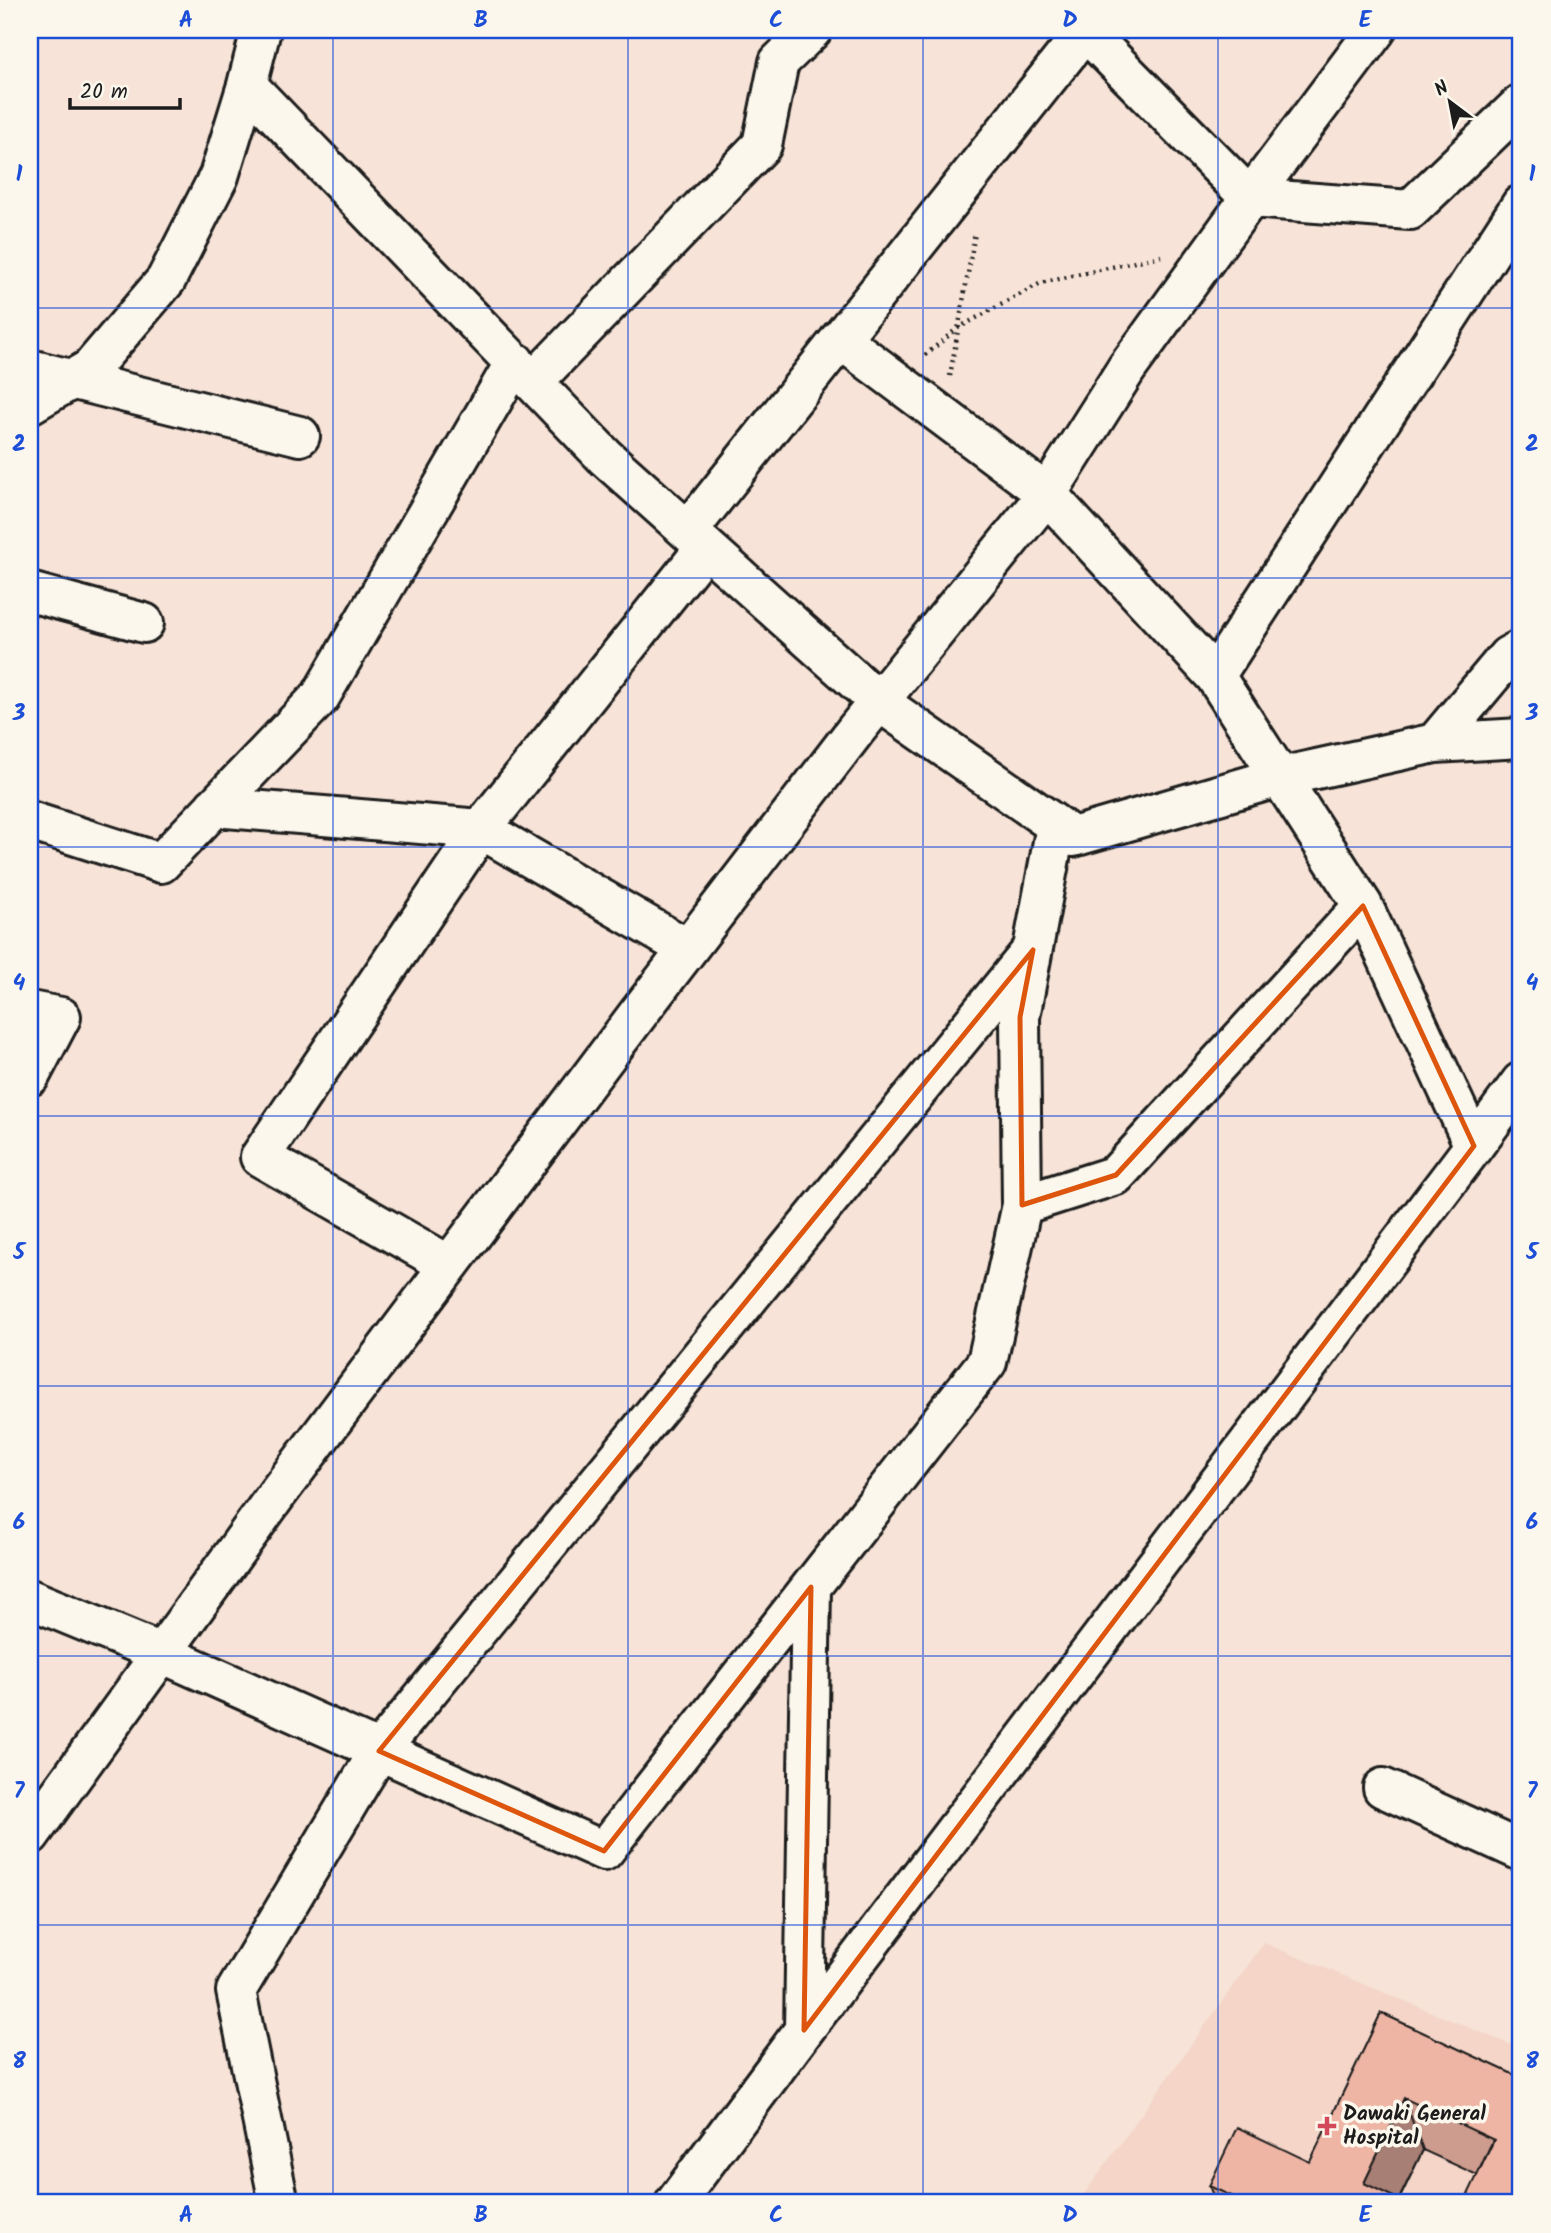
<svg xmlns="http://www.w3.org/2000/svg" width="1551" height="2233" font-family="Kalam,sans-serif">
<rect width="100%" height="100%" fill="#f7e3d7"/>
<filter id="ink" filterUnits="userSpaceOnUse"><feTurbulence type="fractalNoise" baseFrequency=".0143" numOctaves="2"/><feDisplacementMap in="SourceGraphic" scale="14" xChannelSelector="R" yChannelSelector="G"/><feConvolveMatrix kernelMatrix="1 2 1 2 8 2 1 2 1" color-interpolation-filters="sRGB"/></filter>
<g filter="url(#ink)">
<path fill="#f4d5c8" d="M1264,1943L1521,2049V2203H1078Z"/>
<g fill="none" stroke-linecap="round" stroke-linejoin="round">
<g stroke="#1c1c1c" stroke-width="44">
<path id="minor" d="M1084,30L1250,198L1376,30
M247,85L605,457L878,701L1073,837L1280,777L1435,743L1508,656L1521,649
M30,369L300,436
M533,382L762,145L779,62L812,30
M30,404L90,369L166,280L219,176L247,85L261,30
M688,531L1085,31
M30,592L144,623
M1215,676L1521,205
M1435,743L1521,738
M214,807L481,829L706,547
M30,821L161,863L320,697L515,362
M30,1011L61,1017L30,1076
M1474,1146L1521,1082
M1022,1205L1116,1175L1363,906
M449,1265L260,1157L481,829L688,949
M30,1599L161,1653L604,1851L987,1362L1022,1205L1020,1017L1056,826
M1383,1788L1521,1851
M30,1835L277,1494L638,1014L855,731L1047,494L1127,368L1250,198L1410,210L1521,104
M804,2030L811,1587
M279,2203L236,1991L379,1751L1029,954
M675,2203L804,2030L1474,1146L1363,906L1215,676L1047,494L840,339"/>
</g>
<path stroke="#1c1c1c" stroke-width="4.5" stroke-dasharray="2 5" stroke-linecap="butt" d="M925,355L958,328L1041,283L1161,256
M950,376L975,233"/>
<use href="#minor" stroke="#fbf7ec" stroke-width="38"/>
</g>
<path fill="#cd9c8e" stroke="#1c1c1c" stroke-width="2" d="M1381,2013L1521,2078L1477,2175L1423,2150L1399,2200L1406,2203H1216L1209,2186L1310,2162Z"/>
<path fill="#a77f74" stroke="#1c1c1c" stroke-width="2" d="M1404,2098L1423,2150L1397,2203L1364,2183Z"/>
<path fill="#eeb5a5" stroke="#1c1c1c" stroke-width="2" d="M1381,2013L1521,2078V2203H1464L1494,2140L1404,2098L1364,2183L1406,2203H1247L1209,2186L1237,2127L1310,2162Z"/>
</g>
<path fill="none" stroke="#de560d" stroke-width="5" stroke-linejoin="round" d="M1363,906L1474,1146L804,2030L811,1587L604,1851L379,1751L1033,950L1020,1017L1022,1205L1116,1175Z"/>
<path fill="none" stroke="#1d4ed8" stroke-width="2" stroke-opacity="0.55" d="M333,30V2203M628,30V2203M923,30V2203M1218,30V2203M30,308H1521M30,578H1521M30,847H1521M30,1116H1521M30,1386H1521M30,1656H1521M30,1925H1521"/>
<path fill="#d1495b" stroke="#fbf7ec" stroke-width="2.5" d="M1323.5 2115.5h7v7h7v7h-7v7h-7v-7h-7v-7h7z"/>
<g text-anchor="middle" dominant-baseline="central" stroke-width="7" stroke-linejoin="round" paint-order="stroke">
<g font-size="21" font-weight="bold" fill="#1c1c1c" stroke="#fbf7ec" text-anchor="start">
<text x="1343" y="2114">Dawaki General<tspan x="1343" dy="24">Hospital</tspan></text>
</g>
</g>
<rect width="1551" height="2233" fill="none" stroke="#fbf7ec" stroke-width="77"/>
<g transform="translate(1450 102) rotate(328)" stroke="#fbf7ec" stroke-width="5" paint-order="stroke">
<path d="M0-5L12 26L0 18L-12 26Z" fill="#1c1c1c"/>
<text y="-10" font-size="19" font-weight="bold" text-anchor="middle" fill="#1c1c1c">N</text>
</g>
<path d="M70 98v10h110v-10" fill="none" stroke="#1c1c1c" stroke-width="3.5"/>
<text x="80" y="98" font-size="21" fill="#1c1c1c" stroke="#fbf7ec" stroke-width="5" paint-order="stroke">20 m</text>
<rect x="38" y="38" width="1474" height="2156" fill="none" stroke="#1d4ed8" stroke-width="2.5"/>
<g font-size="23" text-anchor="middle" font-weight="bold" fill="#1d4ed8">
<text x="186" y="27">A</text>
<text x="481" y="27">B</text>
<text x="776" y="27">C</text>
<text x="1070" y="27">D</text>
<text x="1365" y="27">E</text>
<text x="19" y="181">1</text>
<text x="1532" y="181">1</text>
<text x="19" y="451">2</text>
<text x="1532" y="451">2</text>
<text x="19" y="720">3</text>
<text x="1532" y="720">3</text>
<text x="19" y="990">4</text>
<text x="1532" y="990">4</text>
<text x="19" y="1259">5</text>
<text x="1532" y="1259">5</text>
<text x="19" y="1529">6</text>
<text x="1532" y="1529">6</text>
<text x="19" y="1798">7</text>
<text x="1532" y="1798">7</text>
<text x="19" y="2068">8</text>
<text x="1532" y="2068">8</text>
<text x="186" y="2222">A</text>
<text x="481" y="2222">B</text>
<text x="776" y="2222">C</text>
<text x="1070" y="2222">D</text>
<text x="1365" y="2222">E</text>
</g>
</svg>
